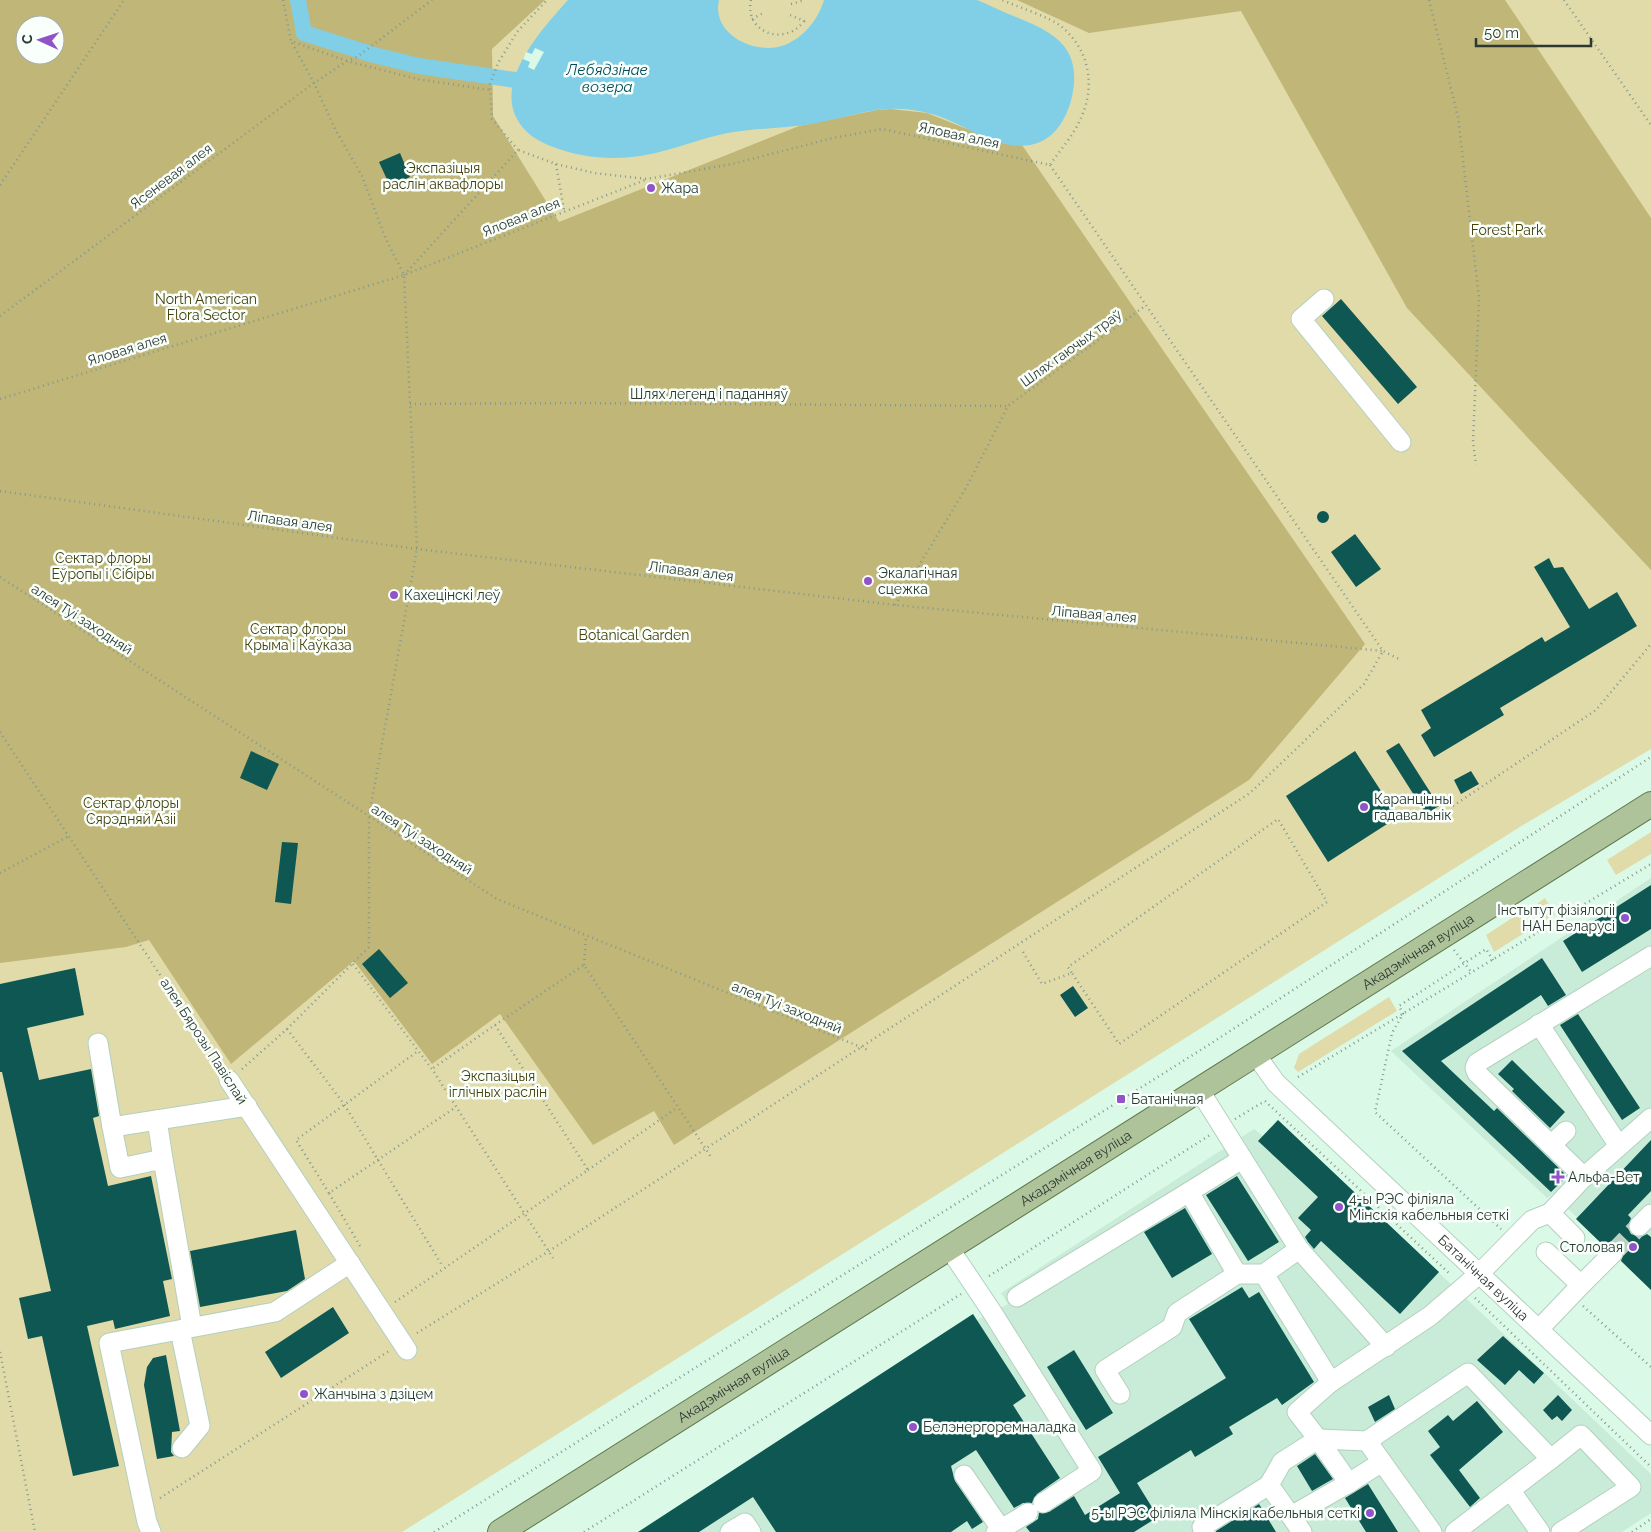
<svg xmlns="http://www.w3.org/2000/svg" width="1651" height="1532" font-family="Raleway,sans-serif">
<rect width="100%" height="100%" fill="#dbf9e7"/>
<path fill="#c8ecd7" d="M1651,878V1290L1553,1194L1547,1198L1391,1051Z
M1278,1120L1651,1474V1513L1622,1532H638L973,1314L977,1320L1008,1304L1001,1293L1254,1129L1263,1136Z"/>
<path fill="#e1dbaa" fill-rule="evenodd" d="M0,0H1651V749L1523,825L402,1532H0ZM25,25H55V55H25Z
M1651,832V854L1616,875L1607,860Z
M1545,898L1555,915L1545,921L1537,910V904Z
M1515,916L1522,918L1529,930L1494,952L1486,935Z
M1389,997L1397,1011L1298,1072L1294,1068L1299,1054Z"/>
<path fill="#bfb677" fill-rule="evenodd" d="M0,0H545L492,49L493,116L559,222L799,126L877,110L891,109L927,113L1002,143L1022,145L1365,644L1249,780L674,1145L654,1111L593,1145L500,1014L432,1064L354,961L231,1064L149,940L126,947L0,963ZM25,25H55V55H25Z
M1017,0H1505L1651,218V570L1407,308L1241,11L1089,33Z"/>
<path fill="#80cfe6" d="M568,0H719C711,35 756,56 785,45C804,37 818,20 824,0C861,0 898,0 935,0C947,0 965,0 977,0C988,4 1000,11 1011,15C1048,30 1081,43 1073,91C1070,111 1059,134 1040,142C1006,156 971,128 941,117C924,111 906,108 889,109C863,110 837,120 811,124C782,129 752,128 723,134C704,138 686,145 667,150C630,161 589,161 553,147C538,141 525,134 517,119C495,79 544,27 568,0Z"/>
<path fill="#dbf9e7" d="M535,48L544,52L534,70L528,67L530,62L523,59L526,52L532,54Z"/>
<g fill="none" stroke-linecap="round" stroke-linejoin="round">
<path stroke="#80cfe6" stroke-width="16" d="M298,0L304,33L374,55L419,66L515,80"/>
</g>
<path fill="#0e5753" d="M400,153L410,177L390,186L379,162Z
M1341,299L1417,387L1398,404L1322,316Z
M1317 517a6 6 0 1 1 12 0a6 6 0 1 1-12 0Z
M1355,534L1381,569L1356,587L1331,552Z
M1549,558L1554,568L1563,567L1589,609L1617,592L1637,626L1500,708L1504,715L1434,757L1421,735L1431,728L1421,710L1542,637L1545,642L1570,627L1534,567Z
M1399,743L1439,806L1426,814L1386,751Z
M251,751L279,764L267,790L240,778Z
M1355,751L1398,817L1328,862L1286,796Z
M1471,771L1479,784L1461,794L1454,780Z
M282,842L298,843L291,904L275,902Z
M1651,885V929L1582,972L1563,941Z
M379,949L408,983L390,998L362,964Z
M1542,958L1566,995L1548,1006L1541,995L1441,1061L1494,1111L1497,1108L1567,1176L1551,1192L1402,1051Z
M75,968L84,1015L27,1028L39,1080L91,1069L99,1116L93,1118L108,1186L151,1176L172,1279L163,1281L170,1316L115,1329L113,1320L87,1326L119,1466L73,1476L42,1336L28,1339L19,1298L51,1291L2,1072H0V984Z
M1073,986L1088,1008L1075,1017L1060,995Z
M1578,1014L1640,1108L1622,1120L1560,1025Z
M1512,1060L1565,1112L1550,1128L1512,1091L1514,1089L1498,1074Z
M1278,1120L1439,1272L1400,1314L1321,1241L1314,1249L1308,1242L1305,1237L1311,1230L1298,1218L1318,1197L1258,1141Z
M1651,1140V1191L1628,1215L1631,1218L1628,1228L1631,1234L1641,1237L1647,1234L1651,1237V1290L1621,1261L1624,1251L1621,1245L1611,1242L1604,1246L1576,1219Z
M1237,1176L1279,1242L1248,1261L1206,1195Z
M1185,1208L1212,1254L1172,1278L1144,1232Z
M296,1230L305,1279L287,1291L200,1307L190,1251Z
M1242,1287L1249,1298L1259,1292L1314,1382L1282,1405L1277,1398L1229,1427L1233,1434L1195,1457L1191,1450L1137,1483L1158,1517L1134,1532H1030L1026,1527L1038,1519L1039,1513L1049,1512L1074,1496L1085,1515L1120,1493L1098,1457L1226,1378L1189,1319Z
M333,1307L349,1333L281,1378L265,1352Z
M973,1314L1026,1396L1013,1405L1060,1478L1037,1494L1032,1503H1023L1014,1508L976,1450L951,1466L955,1481L983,1522L972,1529L967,1521L951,1532H776L753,1497L699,1532H638Z
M1503,1336L1544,1373L1534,1384L1519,1370L1505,1385L1477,1360Z
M1074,1350L1113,1413L1086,1430L1047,1367Z
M166,1355L180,1431L172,1432L171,1452L174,1456L157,1459L144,1385L147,1367L153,1358Z
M1389,1395L1395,1409L1375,1422L1368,1407Z
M1558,1395L1572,1410L1562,1421L1557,1416L1552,1420L1543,1410Z
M1477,1401L1503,1432L1459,1470L1480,1498L1470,1507L1430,1455L1440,1447L1428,1431L1448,1415L1453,1421Z
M1315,1454L1333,1479L1312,1491L1297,1466Z
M1368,1484L1398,1532H1366L1345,1498Z
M1259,1504L1276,1532H1216V1531Z"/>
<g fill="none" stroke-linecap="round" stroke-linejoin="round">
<path stroke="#b8d2c3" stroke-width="19" stroke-dasharray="19 9" stroke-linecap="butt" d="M1613,1253L1639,1226"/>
<g stroke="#b3d0bf" stroke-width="21">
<g id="minor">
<path d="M1324,299L1301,319L1401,442"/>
<path d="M1539,1024L1619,1146"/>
<path d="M98,1043L112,1127"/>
<path id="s1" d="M1256,1055L1276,1083L1651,1435"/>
<path d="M229,1080L407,1350"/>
<path d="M1200,1091L1299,1249"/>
<path d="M157,1120L163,1159"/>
<path d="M1551,1145L1566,1131"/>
<path d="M1584,1177L1477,1073L1475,1068L1477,1063L1651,956"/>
<path d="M1550,1213L1584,1177L1651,1118"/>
<path d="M1639,1226L1651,1214"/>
<path d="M949,1248L992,1312L1092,1471L1043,1503"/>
<path d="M1237,1274L1189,1192L1242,1159"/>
<path d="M1264,1274L1331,1382L1430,1316L1480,1273L1532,1220L1550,1213L1575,1238"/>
<path d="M1581,1285L1613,1253"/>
<path d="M1017,1297L1189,1192"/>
<path d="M192,1327L163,1159L120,1168L112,1127L247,1106"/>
<path d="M1540,1328L1581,1285L1546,1252"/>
<path d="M180,1330L200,1426L182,1448"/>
<path d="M1120,1394L1105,1370L1172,1327L1177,1313L1237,1274H1264L1299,1249L1386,1347"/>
<path d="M1318,1439L1367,1441L1468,1373L1551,1459L1455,1532"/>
<path d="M1367,1441L1432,1532"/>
<path d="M1551,1459L1581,1435L1631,1487L1561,1532"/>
<path d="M964,1475L1001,1529"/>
<path d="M1349,1483L1382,1462"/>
<path d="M1269,1485L1291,1516L1349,1483L1318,1439"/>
<path d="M1511,1491L1540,1532"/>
<path d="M1291,1516L1302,1532"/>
<path d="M151,1532L147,1522L109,1343L275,1312L350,1263"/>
<path d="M730,1532L745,1523L751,1532"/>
<path d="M996,1532L1028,1513"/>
<path d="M1205,1532L1202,1527L1269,1485L1282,1462L1318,1439L1297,1412L1331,1382"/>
</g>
</g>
<g stroke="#5f784b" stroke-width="26">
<g id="major">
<path id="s2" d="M500,1532L1651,804"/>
</g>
</g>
<path stroke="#84998d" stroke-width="2.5" stroke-dasharray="1 4" stroke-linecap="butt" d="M283,0L291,41L347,61L417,79L490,90
M751,0C744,33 785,47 804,21L790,15
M1429,0L1458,117L1479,298L1473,442L1476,465
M1564,0L1651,125
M791,4L805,0
M752,19L765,12
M518,150L492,119L490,84L498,63L517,32L547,0
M556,164L564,210
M1050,165L1383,651L1399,659
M0,185L124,0
M404,275L518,150L556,164L594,173L647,179L732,164L833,138L882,129L1050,165C1060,150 1073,136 1080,120C1096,87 1090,51 1062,27C1050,17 1018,7 1002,0
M0,316L314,83L347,61L357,57L432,0
M0,399L404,275L645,180
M410,404L579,403L1008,406
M0,491L417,549L895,605L1383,651L1364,684L1250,793L549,1251L417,1333
M0,577L497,899L868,1050
M895,605L966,488L1008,406L1145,306
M0,732L220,1066
M1453,806L1596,710L1651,644
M0,873L69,836
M1454,950L1472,973
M1023,952L1042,984L1072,973L1119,1044L1327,902L1278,819L1068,967L1072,973
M1493,960L1486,949L1399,1006L1403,1014L1392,1033L1375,1112L1501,1229
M353,964L432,1069L553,1258
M584,965L586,937
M495,1025L584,965L711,1157
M287,1029L344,1104L443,1267
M242,1069L287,1029L369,947V816L417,549L404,275L385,237L362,176L335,129L314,83L291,41
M1298,1077L1651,864
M1121,1099L1128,1111
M1235,1119L1265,1101L1451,1275
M588,1170L678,1107
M329,1193L296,1140L418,1051
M360,1246L329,1193L456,1107
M989,1276L1210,1135
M1475,1298L1651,1467
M395,1302L588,1170L495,1025L432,1069
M1583,1306L1651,1367
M0,1352L35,1532
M160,1498L389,1351
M434,1532L1207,1046L1651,757
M584,1532L961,1294
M1632,1532L1651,1519"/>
<use href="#minor" stroke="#fff" stroke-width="19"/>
<use href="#major" stroke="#afc39b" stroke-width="24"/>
</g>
<g fill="#9353c8" stroke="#f9fffb" stroke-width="2">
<circle cx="651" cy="188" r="5"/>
<circle cx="868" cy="581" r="5"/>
<circle cx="394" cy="595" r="5"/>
<circle cx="1364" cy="807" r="5"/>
<circle cx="1625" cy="918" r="5"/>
<rect x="1116" y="1094" width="10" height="10" rx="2.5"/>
<path d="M1555.5 1169.5h5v5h5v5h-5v5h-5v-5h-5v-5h5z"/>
<circle cx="1339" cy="1207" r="5"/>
<circle cx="1633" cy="1247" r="5"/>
<circle cx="304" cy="1394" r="5"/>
<circle cx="913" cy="1427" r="5"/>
<circle cx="1370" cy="1513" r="5"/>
</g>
<g text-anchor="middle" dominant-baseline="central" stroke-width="5" stroke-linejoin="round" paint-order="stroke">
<g font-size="14" fill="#2d3832" stroke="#f9fffb">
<text transform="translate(959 135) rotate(12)">Яловая алея</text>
<text transform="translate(171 176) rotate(-37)">Ясеневая алея</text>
<text transform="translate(521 217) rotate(-22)">Яловая алея</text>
<text transform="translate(1071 348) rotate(-36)">Шлях гаючых траў</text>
<text transform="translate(127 349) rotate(-17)">Яловая алея</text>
<text x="709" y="394">Шлях легенд і паданняў</text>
<text transform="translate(290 521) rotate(8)">Ліпавая алея</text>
<text transform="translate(691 571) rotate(7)">Ліпавая алея</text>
<text transform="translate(1094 614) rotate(5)">Ліпавая алея</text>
<text transform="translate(82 619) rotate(33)">алея Туі заходняй</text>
<text transform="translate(422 839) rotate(33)">алея Туі заходняй</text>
<text stroke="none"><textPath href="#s2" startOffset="1086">Акадэмічная вуліца</textPath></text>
<text transform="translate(787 1007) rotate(22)">алея Туі заходняй</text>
<text transform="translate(204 1041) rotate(57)">алея Бярозы Павіслай</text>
<text stroke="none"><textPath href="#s2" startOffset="681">Акадэмічная вуліца</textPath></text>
<text stroke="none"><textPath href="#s1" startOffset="319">Батанічная вуліца</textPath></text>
<text stroke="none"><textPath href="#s2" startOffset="276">Акадэмічная вуліца</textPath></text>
</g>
<g font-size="14" fill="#463f0c" stroke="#f9fffb">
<text x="443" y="168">Экспазіцыя<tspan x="443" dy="16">раслін аквафлоры</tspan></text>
<text x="1507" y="230">Forest Park</text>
<text x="206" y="299">North American<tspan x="206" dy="16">Flora Sector</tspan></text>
<text x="103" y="558">Сектар флоры<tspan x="103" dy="16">Еўропы і Сібіры</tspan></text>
<text x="298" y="629">Сектар флоры<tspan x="298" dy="16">Крыма і Каўказа</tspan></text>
<text x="634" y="635">Botanical Garden</text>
<text x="131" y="803">Сектар флоры<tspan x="131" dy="16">Сярэдняй Азіі</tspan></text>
<text x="498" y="1076">Экспазіцыя<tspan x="498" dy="16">іглічных раслін</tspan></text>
</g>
<g font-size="14" fill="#2d3832" stroke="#f9fffb" text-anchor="start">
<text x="661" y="188">Жара</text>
<text x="878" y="573">Экалагічная<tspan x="878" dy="16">сцежка</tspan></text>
<text x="404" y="595">Кахецінскі леў</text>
<text x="1374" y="799">Каранцінны<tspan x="1374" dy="16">гадавальнік</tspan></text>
<text x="1615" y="910" text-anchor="end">Інстытут фізіялогіі<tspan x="1615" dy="16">НАН Беларусі</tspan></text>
<text x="1131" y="1099">Батанічная</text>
<text x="1568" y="1177">Альфа-Вет</text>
<text x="1349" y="1199">4-ы РЭС філіяла<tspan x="1349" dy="16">Мінскія кабельныя сеткі</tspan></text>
<text x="1623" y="1247" text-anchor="end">Столовая</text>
<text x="314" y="1394">Жанчына з дзіцем</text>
<text x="923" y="1427">Белэнергоремналадка</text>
<text x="1360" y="1513" text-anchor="end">5-ы РЭС філіяла Мінскія кабельныя сеткі</text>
</g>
<g font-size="15" font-style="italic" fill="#024b5b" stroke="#f9fffb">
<text x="607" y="70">Лебядзінае<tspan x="607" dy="17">возера</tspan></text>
</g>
</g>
<g transform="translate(40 40) rotate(273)"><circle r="24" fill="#f9fffb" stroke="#a7afab"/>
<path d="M0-4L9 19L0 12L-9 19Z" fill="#9353c8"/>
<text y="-8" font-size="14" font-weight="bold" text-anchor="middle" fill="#2d3832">С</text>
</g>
<path d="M1476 38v8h115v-8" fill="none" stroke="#2d3832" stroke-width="2.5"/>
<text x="1484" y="38" font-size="15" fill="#2d3832" stroke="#f9fffb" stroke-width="4" paint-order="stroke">50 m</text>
</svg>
